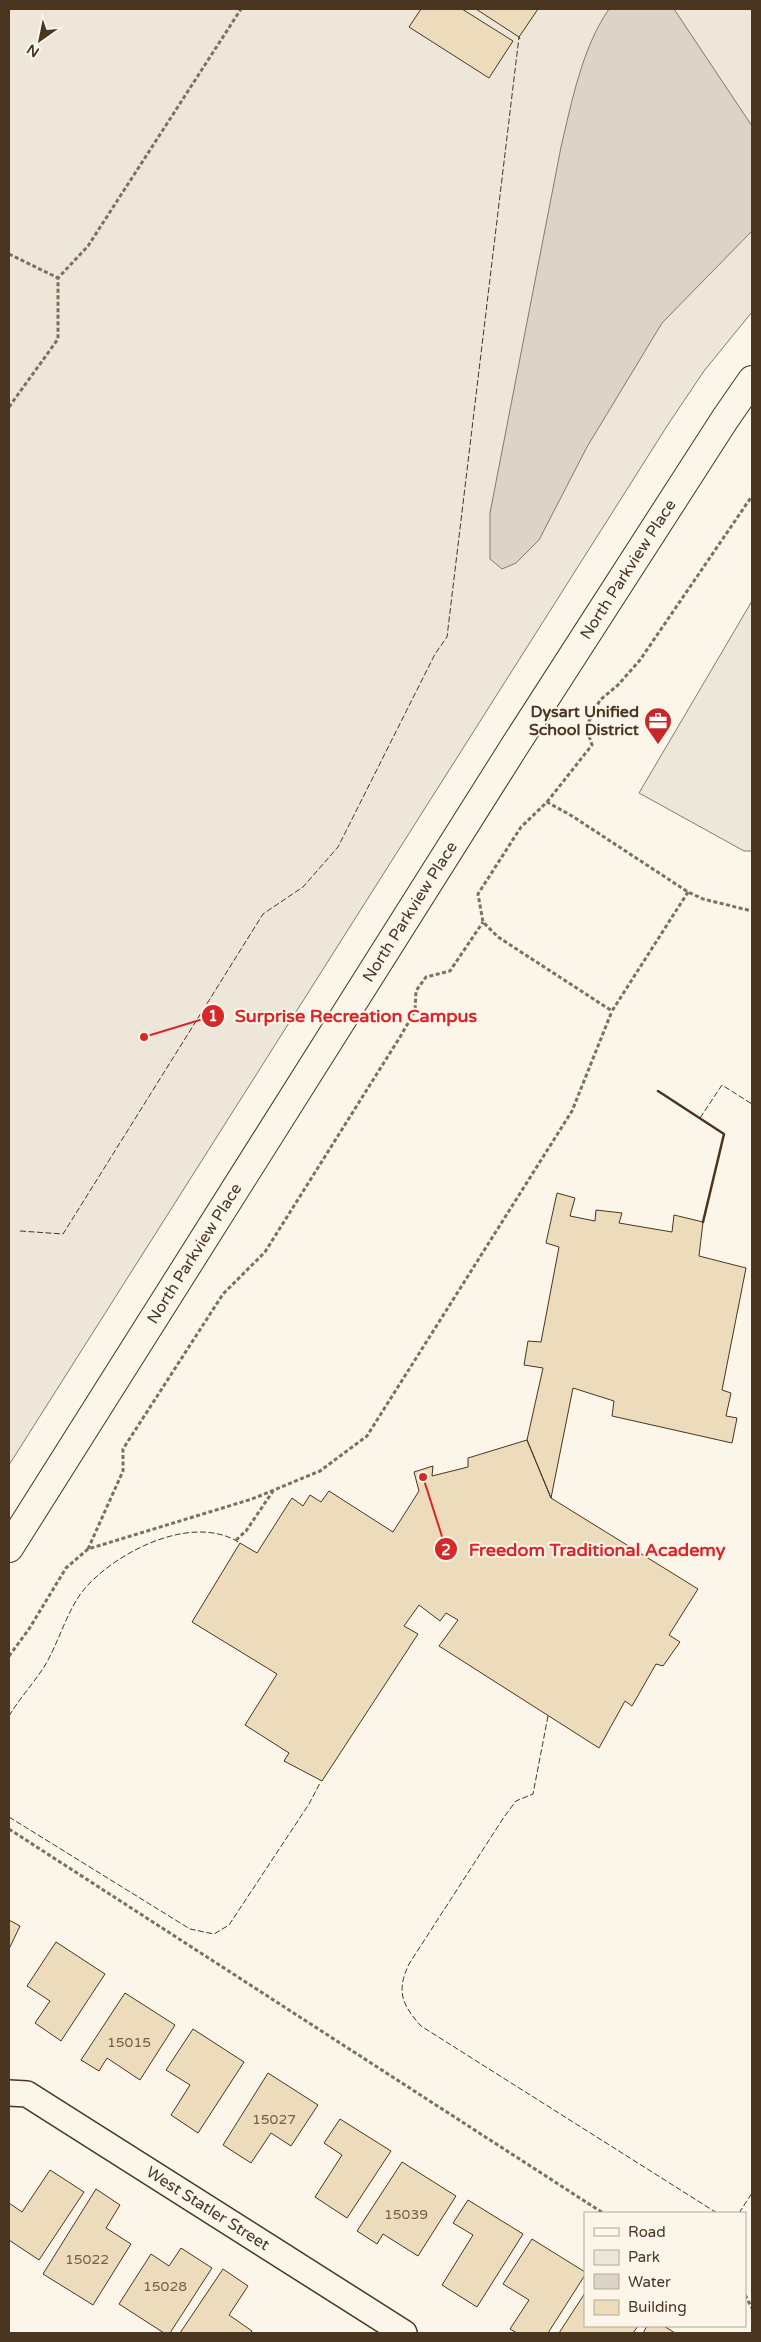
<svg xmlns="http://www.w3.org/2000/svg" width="761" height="2342" font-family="'Varela Round',sans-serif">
<rect width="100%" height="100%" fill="#fbf6e9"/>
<path fill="#ede6d9" stroke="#887966" d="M9,9H752V312L704,371L669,423L9,1465Z"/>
<path fill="#ede7d9" stroke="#887966" d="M752,601V851H744L639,793Z"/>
<path fill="#dcd4c6" stroke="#887966" d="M609,9H674L752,126V231L662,323L587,447L539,540L516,563L502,569L490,559V513L561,147C572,101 582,48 609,9Z"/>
<path fill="#ecdcbc" stroke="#4a3520" d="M421,9H462L513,41L489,78L409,27Z
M476,9H538L519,37Z
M557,1193L575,1198L570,1216L595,1221L596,1210L622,1213L619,1223L672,1232L674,1215L703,1222L699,1256L746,1268L722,1390L731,1393L726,1416L737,1418L732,1443L612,1416L614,1401L573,1388L551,1498L527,1440L543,1368L524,1365L528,1341L541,1342L559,1247L546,1243Z
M527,1440L551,1498L698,1589L669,1635L680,1642L663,1666L656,1664L632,1706L625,1701L599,1748L439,1646L458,1620L446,1613L440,1621L419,1605L404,1626L418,1634L322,1781L284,1761L289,1753L245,1725L277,1674L192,1622L240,1543L257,1553L292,1498L303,1506L310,1495L321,1502L329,1491L393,1532L419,1491L414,1472L433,1466L432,1476L468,1467V1458Z
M9,1920L20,1926L9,1949Z
M56,1942L105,1974L61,2041L35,2023L50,2001L27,1986Z
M125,1993L175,2025L140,2080L107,2058L99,2071L81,2060Z
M193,2029L244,2062L198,2133L171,2115L190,2085L166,2070Z
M268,2073L318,2105L291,2146L271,2133L251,2163L223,2145Z
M340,2119L391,2151L347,2218L315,2197L342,2155L324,2143Z
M402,2162L456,2196L418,2256L383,2234L377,2244L357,2231Z
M50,2170L84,2192L39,2260L9,2240V2203L22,2212Z
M96,2189L120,2205L106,2228L131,2244L93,2305L43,2274Z
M468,2200L523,2234L477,2307L442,2285L473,2235L453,2223Z
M532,2239L585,2272V2275L548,2333H517L510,2329L529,2300L503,2284Z
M181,2248L212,2268L170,2333H164L119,2304L151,2254L169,2266Z
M223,2269L248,2286L229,2315L252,2331L251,2333H180Z
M585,2293V2326H638L633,2333H559Z
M647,2326H664L675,2333H643Z"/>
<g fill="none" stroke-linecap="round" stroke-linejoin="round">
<g stroke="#4a3520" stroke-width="28">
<g id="street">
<path id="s1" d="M9,2093L27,2094L404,2333"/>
</g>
</g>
<g stroke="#4a3520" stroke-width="30">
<g id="secondary">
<path id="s2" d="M9,1548L514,747L725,419L752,380"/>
</g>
</g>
<path stroke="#7f6f5c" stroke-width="3" stroke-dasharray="4 2.5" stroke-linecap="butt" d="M9,254L58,278
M9,407L58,339V278L88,246L241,9
M547,802L592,745L586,727L600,700L618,685L640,660L752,496
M688,892L612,1011L498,937L483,922L478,894L521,827L547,802L572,816L688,892L703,899L752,911
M236,1540L246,1531L273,1491
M88,1549L123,1471V1449L223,1294L265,1252L400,1037L415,1011L416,991L426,977L450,971L483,922
M9,1656L29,1629L66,1568L88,1549L252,1499L320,1471L367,1436L572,1111L612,1011
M9,1829L603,2213
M745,2295L752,2308"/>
<use href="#street" stroke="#fbf6e9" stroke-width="25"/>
<use href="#secondary" stroke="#fbf6e9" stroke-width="28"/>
<path stroke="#4a3520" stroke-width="1" stroke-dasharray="6 2.5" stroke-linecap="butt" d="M700,1118L722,1085L752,1104
M20,1231L63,1234L263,914L303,887L338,847L435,654L447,637L519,37L520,39
M9,1716C19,1699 33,1684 44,1667C59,1643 68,1606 87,1586C120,1550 194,1513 240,1543
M548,1716L533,1794L516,1801L504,1817L409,1964C396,1991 402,2005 421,2026L717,2213
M9,1817L190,1929L214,1934L229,1925L309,1804L320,1783
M739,2213L752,2193"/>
<path stroke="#4a3520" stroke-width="2.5" d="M658,1091L724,1134L703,1222"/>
</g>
<defs>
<g id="office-pin" transform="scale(1.4375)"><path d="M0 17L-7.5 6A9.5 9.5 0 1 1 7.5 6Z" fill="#c62828" stroke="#fbf6e9"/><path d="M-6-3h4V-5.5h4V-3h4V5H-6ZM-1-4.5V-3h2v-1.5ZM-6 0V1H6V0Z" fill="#fff"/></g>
</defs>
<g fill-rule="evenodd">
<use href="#office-pin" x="658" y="721"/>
</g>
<g text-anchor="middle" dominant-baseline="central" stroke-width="4" stroke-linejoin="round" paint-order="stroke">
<g font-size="14" fill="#725f47">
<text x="129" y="2042">15015</text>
<text x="274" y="2119">15027</text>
<text x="406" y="2214">15039</text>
<text x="87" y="2259">15022</text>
<text x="165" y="2286">15028</text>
</g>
<g font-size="16" fill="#4a3520" stroke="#fbf6e9">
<text stroke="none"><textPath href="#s2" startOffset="1158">North Parkview Place</textPath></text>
<text stroke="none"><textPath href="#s2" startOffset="752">North Parkview Place</textPath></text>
<text stroke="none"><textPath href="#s2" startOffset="348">North Parkview Place</textPath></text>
<text stroke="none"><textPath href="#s1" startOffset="232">West Statler Street</textPath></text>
</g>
<g font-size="16" font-weight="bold" fill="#4a3520" stroke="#fbf6e9" text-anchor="end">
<text x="639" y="712">Dysart Unified<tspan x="639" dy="18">School District</tspan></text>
</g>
</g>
<path fill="none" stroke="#d62828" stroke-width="2" d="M144 1037L213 1016M423 1477L446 1549"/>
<g fill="#d62828" stroke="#fbf6e9" stroke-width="2">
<circle cx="144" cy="1037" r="5"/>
<circle cx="423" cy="1477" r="5"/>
<circle cx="213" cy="1016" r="12"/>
<circle cx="446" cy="1549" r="12"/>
</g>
<g font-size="15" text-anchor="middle" font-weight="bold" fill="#fff">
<text x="213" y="1021">1</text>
<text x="446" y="1555">2</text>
</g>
<g font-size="18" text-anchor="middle" font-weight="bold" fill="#d62828" stroke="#fbf6e9" stroke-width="4" stroke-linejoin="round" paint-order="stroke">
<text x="356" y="1022">Surprise Recreation Campus</text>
<text x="597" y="1556">Freedom Traditional Academy</text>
</g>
<rect width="761" height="2342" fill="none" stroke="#4a3520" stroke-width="20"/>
<rect x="584" y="2212" width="162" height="115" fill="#fbf6e9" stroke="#b4a999"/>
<rect x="594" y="2228" width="25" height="8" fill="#fbf6e9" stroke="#b4a999"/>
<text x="628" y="2237" font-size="15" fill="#4a3520">Road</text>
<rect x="594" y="2250" width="25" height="15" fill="#ede6d9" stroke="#b4a999"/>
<text x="628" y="2262" font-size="15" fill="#4a3520">Park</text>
<rect x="594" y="2274" width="25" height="15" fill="#dcd4c6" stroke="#b4a999"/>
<text x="628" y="2287" font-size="15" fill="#4a3520">Water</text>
<rect x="594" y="2300" width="25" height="15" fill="#ecdcbc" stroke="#b4a999"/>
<text x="628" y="2312" font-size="15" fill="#4a3520">Building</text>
<g transform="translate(40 40) rotate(213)" stroke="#fbf6e9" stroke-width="4" paint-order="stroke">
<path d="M0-4L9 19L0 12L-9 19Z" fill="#4a3520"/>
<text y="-8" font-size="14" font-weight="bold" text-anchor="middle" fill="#4a3520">N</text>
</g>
</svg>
